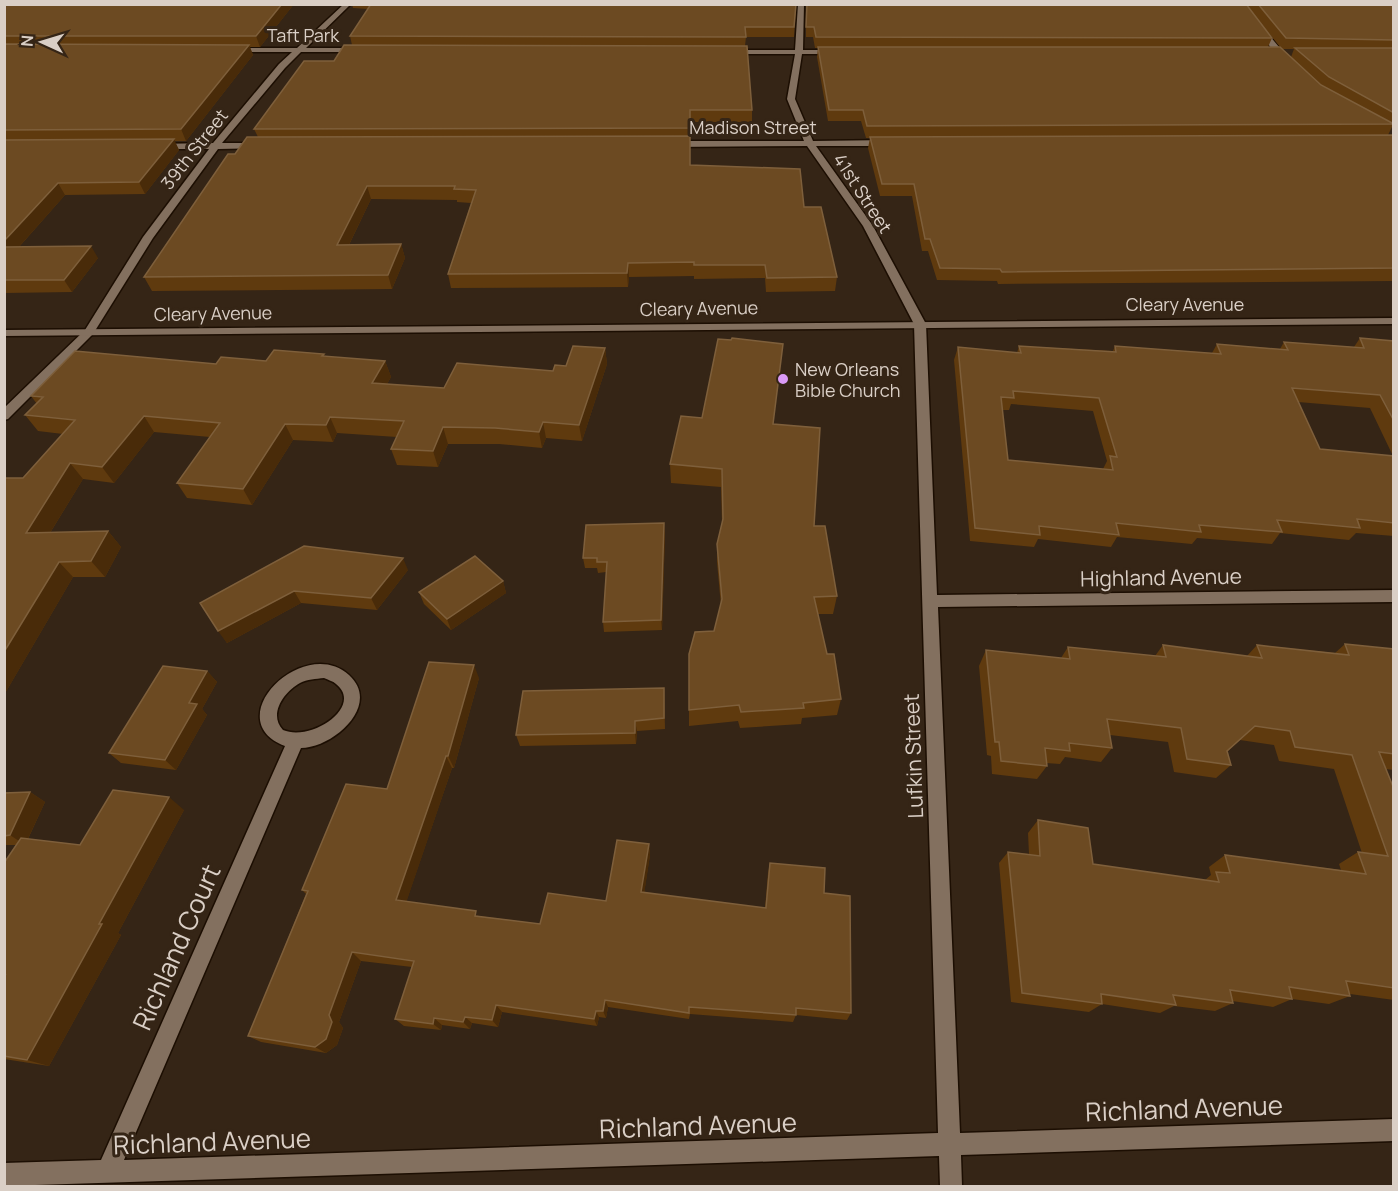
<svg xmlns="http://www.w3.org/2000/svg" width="1398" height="1191" font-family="Manrope,sans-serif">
<rect width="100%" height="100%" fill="#352516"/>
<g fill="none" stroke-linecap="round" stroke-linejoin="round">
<g stroke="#1c0e02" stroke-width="3">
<path id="minor" d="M344,4H351L306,48H362L365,52H301L285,68L222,143H260L264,146L263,148L218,149L153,238L93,334L8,419L4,420V408L85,330L143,237L209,149H158L155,148V144L213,143L279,64L292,52H233L230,48H297Z
M798,4H804L803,50H836L840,52L836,54H802L795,99L813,141L890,140L894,143L890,146H816L873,226L926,324L937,595L1394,590V602L938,607L960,1133L1394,1119V1141L961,1155L962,1186H940L939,1156L4,1186V1163L101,1160L285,746C217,720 303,634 349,675C382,705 333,748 301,748L124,1160L938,1133L914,324L863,226L807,146L671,147L667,144L671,141H804L787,99L795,54H728L724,52L728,50H795ZM324,678C328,680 333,681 336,684C364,706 312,742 283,730C268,714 284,692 300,683C307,679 316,679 324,678Z
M1236,4H1243L1290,60V64H1284Z"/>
</g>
<g stroke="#1c0e02" stroke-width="3">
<path id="tertiary" d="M1394,318V324L4,336V330Z"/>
</g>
<use href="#minor" fill="#83705f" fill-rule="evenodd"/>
<use href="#tertiary" fill="#83705f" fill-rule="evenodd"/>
</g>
<path fill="#5f3a0e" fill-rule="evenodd" d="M4,4H294L260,47H250L253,55L186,141H174L179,150L145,194L65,195L19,247L98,258L72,292L4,293Z
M352,4H796L794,37H746L745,46L752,110V122H690V165L804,207L837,277L835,291L766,292L765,278L694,279V276L629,277L628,287L451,288L448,274L471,203L457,202V200L371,199L349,245L401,244L405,258L392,289L152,291L144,277L235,154L258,137L254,129L352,45L350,36L368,9L353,8Z
M806,4H1394V128L1392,127L1388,135H1394V281L998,284L997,281L937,280L928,251H922L912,196H880L868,148L870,138H866L861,121H828L817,57L818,48H815L813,37H806ZM1268,32L1280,47H1268L1272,38ZM1282,49H1294L1291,57Z
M1360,338L1394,341V536L1356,533L1349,540L1280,533L1272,544L1197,538L1192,544L1117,537L1111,547L1038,539L1034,547L970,541L954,360L958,347L1017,353L1019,346L1113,351L1115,346L1212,353L1217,344L1280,349L1284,342L1354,347ZM1298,402L1370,408L1393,456L1320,449ZM1011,404L1093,411L1107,461L1103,469L1008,460L1002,410H1009Z
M605,348L607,364L582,441L546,438L542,448L499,444H448L438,467L397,465L391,449L397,437L337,433L333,442L293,440L252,505L187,498L177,483L210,437L154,432L114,483L83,479L50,533L108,531L121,547L105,577H73L4,695L23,478L63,434L38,431L25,415L37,404L31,396L216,364L266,361L324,354L325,357L385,361L391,377L387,384L444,388L553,371L566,366Z
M702,418L774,424L814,526L837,596L833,614H818L827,654L841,699L837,715L802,718L801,724L740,728L738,721L689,726V710L714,631L721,606L717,562V544L722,523L721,487L671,483L670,464Z
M665,533L662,630L604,632L603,622L606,572L598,573L597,568H585L583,558Z
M408,570L377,610L301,603L227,643L200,603Z
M503,581L506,593L451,630L424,604L419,592Z
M1345,644L1394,649V770L1385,769L1394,789V1000L1350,994V996L1329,1004L1292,999L1273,1007L1232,1001L1233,1003L1215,1011L1174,1006L1160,1013L1102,1004L1089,1012L1011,1002L999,863L1008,852L1029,854L1028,833L1038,820L1093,864L1205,880L1211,875L1209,867L1225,855L1341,870L1339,864L1358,852L1362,853L1334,769L1279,761L1274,745L1240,740L1227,752L1231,765L1216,778L1174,772L1168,742L1110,735L1112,748L1101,762L1065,757L1060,764L1046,763L1047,766L1037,779L992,774L991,756L987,755L979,666L986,650L1061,658L1068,647L1155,656L1163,645L1247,656L1257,645L1335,653Z
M207,671L217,682L202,709L207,715L176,770L121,763L109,753Z
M479,678L454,768H452L406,902L479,916L540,924L606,901L649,844L650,855L644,893L765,908L768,873L770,863L824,893L851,1013L847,1020L796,1015L793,1022L690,1014L689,1019L608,1007L606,1018L599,1017L597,1026L502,1012L498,1027L472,1023L470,1029L442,1025L441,1030L404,1026L395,1019L412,967L361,961L339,1022L343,1028L337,1045L326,1053L261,1042L248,1036L306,894L302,890Z
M664,688L665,729L637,731L636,744L520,746L516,735Z
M30,792L45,802L28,839L80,845L184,810L118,933L121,935L49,1066L4,1059V863L16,845H4V793Z"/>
<path fill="#492b09" d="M282,4H294L260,47L256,36Z
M249,45L253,55L186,141L181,129Z
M174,139L179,150L145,194L139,182Z
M58,183L65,195L8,259L4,255V241Z
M367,186L371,199L342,259L337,245Z
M401,244L405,258L392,289L388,275Z
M91,246L98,258L72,292L64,280Z
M628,263L629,277L628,287L627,273Z
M605,348L607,364L582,441L579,425Z
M385,361L391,377L378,399L372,383Z
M144,416L154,432L114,483L102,467Z
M330,417L337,433L333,442L326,425Z
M543,422L546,438L542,448L539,432Z
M285,424L293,440L252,505L243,489Z
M443,427L448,444L438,467L433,451Z
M70,463L83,479L40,549L26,533Z
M664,523L665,533L662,630L661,620Z
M108,531L121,547L105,577L91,561Z
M403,558L408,570L377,610L371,598Z
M59,562L73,577L4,695V652Z
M503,581L506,593L451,630L447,619Z
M294,591L301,603L227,643L218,631Z
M474,665L479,678L454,768L448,756Z
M207,671L217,682L202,709L207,715L176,770L165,760L189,703Z
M635,721L637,731L636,744L635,733Z
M446,756L452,768L404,909L396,900Z
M30,792L45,802L25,845L10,835Z
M169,797L184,810L118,933L121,935L49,1066L27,1060L99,924Z
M649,844L650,855L643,902L641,892Z
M352,952L361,961L339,1022L343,1028L337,1045L326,1053L315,1047L329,1015Z
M605,1000L608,1007L606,1018L603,1011Z
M496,1005L502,1012L498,1027L492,1020Z
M596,1011L599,1017L597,1026L594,1019Z
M465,1017L472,1023L470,1029L463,1022Z
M434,1018L442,1025L441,1030L433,1024Z"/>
<path fill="#6c4a22" stroke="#7e5f3b" stroke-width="1.5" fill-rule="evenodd" d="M4,4H282L256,36H4Z
M371,4H796L794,27H745L746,37L350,36Z
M807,4H1246L1272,38L816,37L814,27H806Z
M1258,4H1394V40L1286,38Z
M4,44L249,45L181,129L4,130Z
M344,45L747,46L752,110H690V128L254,129L304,61H334Z
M818,47H1280L1321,85L1394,124L867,126L863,110H829Z
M1295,48H1394V113L1329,77Z
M1394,135V268L1002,272L1000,269L940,268L930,239H925L914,184H882L870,137Z
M690,136V165L800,169L804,207H821L837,277L767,278L765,265H694V262L628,263L627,273L448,274L476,190L454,189L455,186H367L337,245L401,244L388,275L144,277L228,154H235L247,137Z
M174,139L139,182L58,183L4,241V140Z
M91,246L64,280H4V247Z
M732,338L783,344L773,424L820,428L814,526H825L837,596L814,597L827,654H834L841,699L803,703L804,708L741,712L739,705L689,710V654L695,632L714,631L722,599L717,544L723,519L722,469L670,464L681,416L702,418L718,339L731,340Z
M1360,338L1394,341V421L1380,395L1292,388L1320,449L1394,456V523L1357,519L1360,528L1277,520L1282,532L1199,525L1201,532L1116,523L1119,535L1039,526L1040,535L975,528L958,347L1021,353L1019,346L1116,352L1115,346L1221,354L1217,344L1288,350L1284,342L1364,348ZM1013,391L1099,398L1117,457L1110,456L1113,470L1008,460L1001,397L1014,398Z
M573,346L605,348L579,425L543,422L539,432L495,428L443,427L433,451L391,449L404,421L330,417L326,425L285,424L243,489L177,483L220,423L144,416L102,467L70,463L26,533L108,531L91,561L59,562L4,652V478H23L75,420L25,415L43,397L31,396L75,351L216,364L221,357L266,361L274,350L324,354L322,356L385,361L372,383L444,388L457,363L553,371L555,365L566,366Z
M664,523L661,620L603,622L607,562H597V558H583L586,525Z
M304,546L403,558L371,598L294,591L218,631L200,603Z
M475,556L503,581L447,619L419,592Z
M1345,644L1394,649V754L1379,752L1394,789V988L1346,981L1350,996L1289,987L1292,999L1230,990L1233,1003L1173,995L1176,1005L1101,994L1102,1004L1022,993L1008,852L1040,856L1038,820L1088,828L1093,864L1219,882L1216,872L1230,873L1225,855L1366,874L1358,852L1388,856L1352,755L1295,747L1290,731L1255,726L1227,751L1231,765L1187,759L1181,728L1107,719L1112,748L1069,743L1070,751L1045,748L1047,766L1001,761L999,742H995L986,650L1070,659L1068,647L1166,657L1163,645L1262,658L1257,645L1349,655Z
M429,662L474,665L448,756H446L396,900L476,911L475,916L540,924L548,893L606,901L617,840L649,844L641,892L766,908L770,863L825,868L824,893L850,896L851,1013L796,1008V1015L689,1007V1013L605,1000L603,1011H596L594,1019L496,1005L492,1020L465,1017L463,1022L434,1018L433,1024L395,1019L414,961L352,952L329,1015L332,1022L326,1039L315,1047L248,1036L308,891L302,890L346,784L387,789Z
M163,666L207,671L189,703L197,704L165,760L109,753Z
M664,688V718L635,721V733L516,735L523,691Z
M113,790L169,797L99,924H102L27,1060L4,1056V976L5,975H4V863L21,838L80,845Z
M30,792L10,835L4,836V793Z"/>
<circle fill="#da9af6" stroke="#352516" stroke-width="2" cx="783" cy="379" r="6"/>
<g text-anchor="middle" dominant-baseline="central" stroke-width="6" stroke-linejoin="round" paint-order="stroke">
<g font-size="18" fill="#dacfc6" stroke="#352516">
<text x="303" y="35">Taft Park</text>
<text x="753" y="127">Madison Street</text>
<text transform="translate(194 149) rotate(-52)">39th Street</text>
<text transform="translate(863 193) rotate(57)">41st Street</text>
<text x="1185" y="304">Cleary Avenue</text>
<text transform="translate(699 308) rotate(-1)">Cleary Avenue</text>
<text transform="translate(213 313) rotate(-1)">Cleary Avenue</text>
</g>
<g font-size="18" fill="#dacfc6" stroke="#352516" text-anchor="start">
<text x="795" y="369">New Orleans<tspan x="795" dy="21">Bible Church</tspan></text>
</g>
<g font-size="21" fill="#dacfc6" stroke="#352516">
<text transform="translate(1161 577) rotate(-1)">Highland Avenue</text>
<text transform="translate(913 756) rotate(-92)">Lufkin Street</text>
</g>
<g font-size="26" fill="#dacfc6" stroke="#352516">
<text transform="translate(176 947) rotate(-66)">Richland Court</text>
<text transform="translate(1184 1108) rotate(-2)">Richland Avenue</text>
<text transform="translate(698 1125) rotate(-2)">Richland Avenue</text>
<text transform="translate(212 1141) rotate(-2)">Richland Avenue</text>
</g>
</g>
<rect width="1398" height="1191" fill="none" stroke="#dacfc6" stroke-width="12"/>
<g transform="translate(42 42) rotate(274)" stroke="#352516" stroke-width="4.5" paint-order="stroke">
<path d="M0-4.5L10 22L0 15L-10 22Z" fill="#dacfc6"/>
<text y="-9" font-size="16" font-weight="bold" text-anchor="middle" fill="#dacfc6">N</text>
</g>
</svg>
